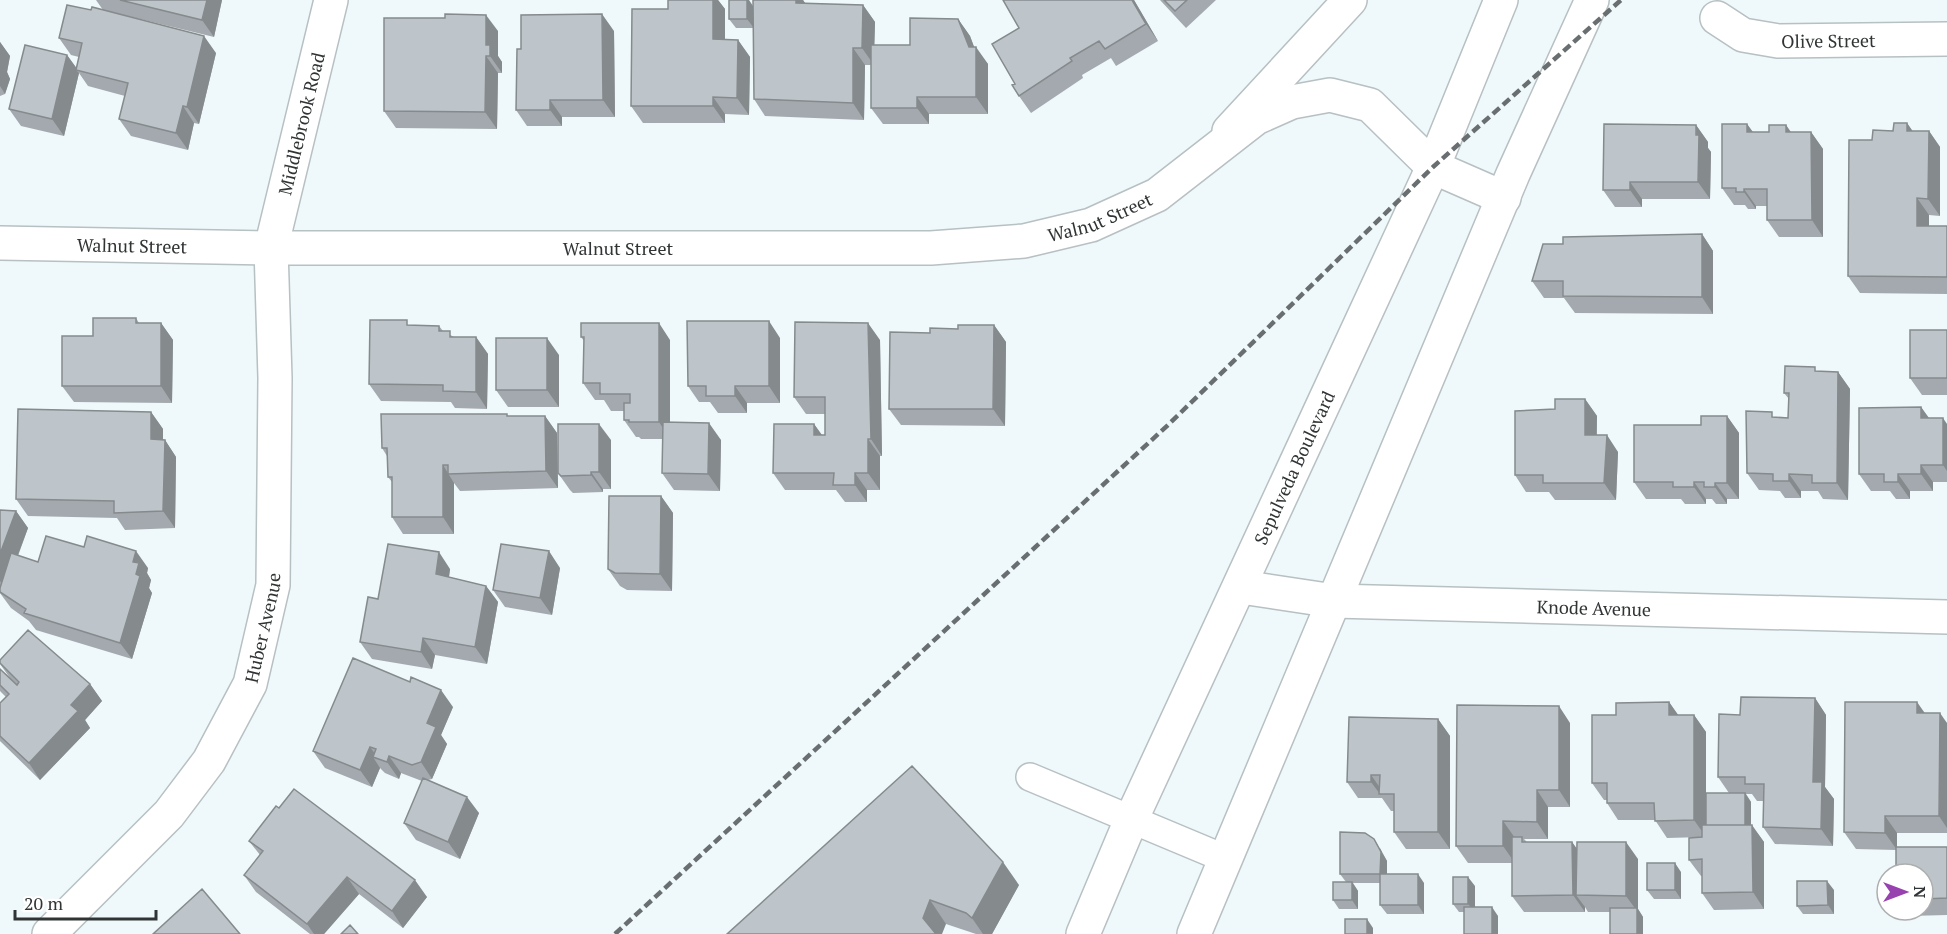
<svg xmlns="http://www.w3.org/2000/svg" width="1947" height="934" font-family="'PT Serif',serif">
<rect width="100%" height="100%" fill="#eff8fb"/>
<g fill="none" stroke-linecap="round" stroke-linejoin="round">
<g stroke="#b7c0c2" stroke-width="30">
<path id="lane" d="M1030,777L1226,859"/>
</g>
<g stroke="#b7c0c2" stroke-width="36">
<g id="street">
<path id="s1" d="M1717,18L1743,35L1778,41L1947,39"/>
<path d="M1229,131L1350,0"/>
<path id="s2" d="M1241,587L1334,601L1947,617"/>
<path id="s3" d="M49,934L169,814L209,761L250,684L273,585L275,378L271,248L331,0"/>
</g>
</g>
<g stroke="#b7c0c2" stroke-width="36">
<g id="secondary">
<path id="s4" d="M0,243L271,248H931L1024,241L1091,225L1157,195L1256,118L1292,102L1330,95L1370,105L1433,167L1504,198"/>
</g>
</g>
<g stroke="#b7c0c2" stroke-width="36">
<g id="primary">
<path id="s5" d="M1083,934L1131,820L1433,167L1501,0"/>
<path d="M1194,934L1513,174L1592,0"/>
</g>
</g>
<use href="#lane" stroke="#fff" stroke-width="27"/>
<use href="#street" stroke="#fff" stroke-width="33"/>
<use href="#secondary" stroke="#fff" stroke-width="33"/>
<use href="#primary" stroke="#fff" stroke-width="33"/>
<path stroke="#696e70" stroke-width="4.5" stroke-dasharray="9 4.5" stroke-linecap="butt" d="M615,934L1168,425L1433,167L1621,0"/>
</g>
<path fill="#a3a9ae" d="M96,0H222L214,37L103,10Z
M668,0H718L725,9V40H738L750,57L749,115L725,114V123H643L631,106L668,9Z
M753,0H803L805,4L863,5L875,22L874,45H910L958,19L970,36L974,47L988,64V114H929V124H883L871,108V65H865L864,120L765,116L754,99L753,28H736L729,19L753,6Z
M1134,0L1158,41L1116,66L1111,58L1082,75L1083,78L1031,113L1019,96L1015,84L1019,28Z
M1160,0H1216L1186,28Z
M445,18L498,31V56L502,62V73H498L497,129L396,128L384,111Z
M614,31L615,117H562V126H527L516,110L521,49Z
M59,38L216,53L199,124L194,123L188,150L131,136L119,119L125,96L88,86L79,73L64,136L21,126L9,109L67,55L76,68L79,57L71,55Z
M0,42L10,56L7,72L10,79L5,94L0,96Z
M1907,123L1912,131H1929L1940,147V216L1929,215V226H1947V294L1860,293L1848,276L1872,140Z
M1747,124L1753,132H1769L1786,125L1791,132H1811L1823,149V237H1779L1767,220V206H1756V209H1748L1745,205H1734L1722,188Z
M1696,125L1708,142V148L1711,152L1710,199H1642V207H1615L1603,190Z
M1702,234L1713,251V314L1575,313L1564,298H1544L1532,281L1563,244Z
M136,318L139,323H161L173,340L172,403L74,402L62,386L93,336Z
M411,325L439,326L443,331L454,337H476L488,354L487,409L455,408L451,402L381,401L369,384Z
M994,325L1006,342L1005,426L901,425L889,409L930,333L958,329Z
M1947,330V395H1922L1910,378Z
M581,337L670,340V422L721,440L720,491L674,490L662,473L663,439H641L639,437H636L624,420V411H611L604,400H595L583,383L584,341Z
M780,338V403H747V413H718L710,402H699L688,386Z
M880,340L882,456H880V490H867V502H845L836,490H785L773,473L814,424L822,435H825V414H806L794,397Z
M559,355V407H508L496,390Z
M1818,371L1838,372L1850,389L1848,500L1823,499L1818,491H1801V498H1785L1780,491L1759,490L1747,473L1776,417L1788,418L1789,399L1784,393Z
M1585,399L1597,416V435L1618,452L1616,500H1555L1549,492H1526L1515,475L1555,409Z
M1921,407L1929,418L1947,424V482H1933V491H1910V499H1896L1890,491H1871L1859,474Z
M151,412L163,429V440H165L176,457L175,528L125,530L117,518L28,516L16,499Z
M509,416H545L557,433L558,488L460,491L454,483V534H403L392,517V482L388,477L387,456L382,448Z
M1727,416L1739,433V499H1727V504H1716L1712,499H1706V504H1685L1681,499H1646L1634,482L1701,425Z
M611,440V489H603V492L573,493L570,490L558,473Z
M661,496L673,513L672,591L627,590L620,586L608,569Z
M0,510L16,511L28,528L18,556L38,562L148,568L147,573L151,580L149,588L152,593L132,659L36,630L29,621L11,608L0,593Z
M560,568L552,615L505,607L493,590Z
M450,569L449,577L486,586L498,602L487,664L435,655L432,669L372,659L360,642L378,599Z
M0,660L90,684L102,701L85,720L90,728L40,780L0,741V703L6,697L0,691V669L10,678L0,664Z
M1815,698L1826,715L1825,787L1834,799L1833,846L1775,844L1763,827V801H1757L1752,794H1746L1751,802V825L1764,842V909L1714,910L1702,893V876H1701L1689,860L1702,837L1667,838L1655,820H1618L1607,803V800H1604L1592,783L1616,715L1669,702L1678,715H1694L1706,732V825L1729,793L1718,777L1740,715Z
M453,707L441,735L447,744L432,779L428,780L479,813L460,859L416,840L404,823L422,781L401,773L399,779L385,773L380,768L372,787L325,768L313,751Z
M1924,713L1947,723V833H1897V847H1947V915L1908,916L1904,910H1923V874L1896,850L1856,849L1844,832Z
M1438,719L1450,736V849H1406L1394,832V811H1391L1382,798H1358L1347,782Z
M1570,723V807H1548V839H1524L1527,842H1572L1577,849L1638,859V909L1643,917V934L1610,912H1588L1585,907V912H1524L1512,896V863H1468L1456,846Z
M279,808L427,897L403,928L359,894L324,934H310L256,892L244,875L260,855L249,841Z
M1380,848L1387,861V874L1424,883V914H1387L1380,905V883H1353L1358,891V909H1339L1333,900L1346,882L1340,874Z
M1681,872V899H1654L1647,890Z
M1019,885L992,934H976L946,924L727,934Z
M1475,886V907L1498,916V934L1464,912H1459L1453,904Z
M1834,890V914H1803L1797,906Z"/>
<path fill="#858a8d" d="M207,0H222L214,37L202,20Z
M713,0H718L725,9V56L713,39Z
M747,0H749L753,6L754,28L747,19Z
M796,0H803L808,7L796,3Z
M1132,0H1134L1158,41L1146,24Z
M863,5L875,22L874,65L862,48Z
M602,14L614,31L615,117L603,100Z
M486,15L498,31V56L502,62V73L490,56L486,45Z
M958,19L970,36L976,52V47L988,64V114L976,97L969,47Z
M204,36L216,53L199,124L187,107Z
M738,40L750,57L749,115L737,98Z
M0,42L10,56L7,72L10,79L5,94L0,86Z
M853,48L865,65L864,120L853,103Z
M67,55L78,70H76L79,73L64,136L52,119Z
M486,56L498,73L497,129L485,112Z
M713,97L725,114V123L713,106Z
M917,97L929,114V124L917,108Z
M550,100L562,117V126L550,110Z
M183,106L194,123L188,150L176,133Z
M1907,123L1919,140L1907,131Z
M1747,124L1759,141L1747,132Z
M1696,125L1708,142V148L1711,152L1710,199L1698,182Z
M1786,125L1797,142L1786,132Z
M1929,131L1940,147V216L1928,199Z
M1811,132L1823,149V237L1812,220Z
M1630,182L1642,199V207L1630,190Z
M1744,189L1756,206V209L1744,192Z
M1917,198L1929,215V243L1917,226Z
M1702,234L1713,251V314L1702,297Z
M769,321L780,338V403L769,386Z
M161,323L173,340L172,403L161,386Z
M659,323L670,340V439L659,422Z
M868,323L880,340L882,456L871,439Z
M994,325L1006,342L1005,426L993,409Z
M476,337L488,354L487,409L476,392Z
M547,338L559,355V407L547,390Z
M1838,372L1850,389L1848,500L1837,483Z
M735,386L747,403V413L735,396Z
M1585,399L1597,416L1596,452L1585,435Z
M1921,407L1933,424L1921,418Z
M151,412L163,429V456L151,439Z
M545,416L557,433L558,488L546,471Z
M1727,416L1739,433V499L1727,483Z
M1943,418L1947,424V471L1943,465Z
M709,423L721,440L720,491L708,474Z
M599,424L611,440V489L599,472Z
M814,424L826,441L814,435Z
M1607,435L1618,452L1616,500L1604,483Z
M868,439L880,456V490L868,473Z
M165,440L176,457L175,528L163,511Z
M443,465L454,483V534L443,517Z
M1921,465L1933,482V491L1921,474Z
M591,472L603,489V492L591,475Z
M855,473L867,490V502L855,485Z
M1789,474L1801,491V498L1789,481Z
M1898,474L1910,491V499L1898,482Z
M1694,482L1706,499V504L1694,487Z
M1715,483L1727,499V504L1715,487Z
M661,496L673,513L672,591L660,574Z
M16,511L28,528L5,589L0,581V554Z
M136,551L148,568L147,573L151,580L149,588L152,593L132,659L120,643L136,574L133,562Z
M549,551L560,568L552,615L540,598Z
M439,552L450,569L447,591L436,574Z
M486,586L498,602L487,664L475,647Z
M423,638L435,655L432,669L421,652Z
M90,684L102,701L85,720L90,728L40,780L29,763L71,705Z
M441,690L453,707L441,735L447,744L432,779L421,762L427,723Z
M1815,698L1826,715L1825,787L1834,799L1833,846L1821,829L1813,782Z
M1669,702L1681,719L1669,715Z
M1917,702L1929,719L1917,713Z
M1559,706L1570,723V807L1559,790Z
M1940,713L1947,723V828L1939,816Z
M1694,715L1706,732V837L1694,820Z
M1438,719L1450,736V849L1438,832Z
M370,747L379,759L373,757L380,768L372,787L360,770Z
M389,756L401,773L399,779L387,762Z
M1371,775L1383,792L1380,794L1371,782Z
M1537,790L1548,807V839L1537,822Z
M1745,793L1751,802V840L1745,831Z
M467,797L479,813L460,859L448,842Z
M1885,816L1897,833V850L1885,833Z
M1503,821L1515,838V863L1503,846Z
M1752,825L1764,842V909L1753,892Z
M1374,839L1387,861V883L1380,874Z
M1572,842L1584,859L1576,895L1585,907V912L1573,895Z
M1626,842L1638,859V909L1643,917V934H1637V911L1626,896Z
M1003,862L1019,885L992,934H983L972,918Z
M1675,863L1681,872V899L1675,890Z
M1418,874L1424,883V914L1418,905Z
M347,877L359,894L324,934H314L307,924Z
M1468,877L1475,886V912L1468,904Z
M415,880L427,897L403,928L392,911Z
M1827,881L1834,890V914L1828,905Z
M1352,882L1358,891V909L1352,900Z
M930,900L946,924L942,934H934L923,918Z
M1492,907L1498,916V934H1492Z
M1367,919L1373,928V934H1367Z"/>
<path fill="#bec5ca" stroke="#858a8d" stroke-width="1.5" d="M120,0H207L202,20Z
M668,0H713V39L738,40L737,98L713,97V106H631L632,9H668Z
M729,0H747V19H729Z
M753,0H796V3L863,5L862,48H853V103L754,99Z
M1003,0H1132L1146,24L1105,49L1099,41L1070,58L1072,61L1019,96L1012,85L1015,84L992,44L1019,28Z
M1164,0H1187L1175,11Z
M67,5L91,10L92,7L204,36L187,107L183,106L176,133L119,119L128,83L76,70L82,43L59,38Z
M445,14L486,15V45H490V56H486L485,112L384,111V18H445Z
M602,14L603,100H550V110H516L517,49H521V15Z
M910,18L958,19L969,47H976V97H917V108H871V45H910Z
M25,45L67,55L52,119L9,109Z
M1894,123H1907V131H1929L1928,199L1917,198V226H1947V277L1848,276L1849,140H1872L1873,130L1893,131Z
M1604,124L1696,125V135H1699L1698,182H1630V190H1603Z
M1722,124H1747V132H1769V125H1786V132H1811L1812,220H1767V189H1744V192H1736V188H1722Z
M1702,234V297L1563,296V281H1532L1543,244H1563V237Z
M93,318H136V323H161V386H62V336H93Z
M370,320H407V325L439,326V331H450V337H476V392L443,391V385L369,384Z
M687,321H769V386H735V396H706V386H688Z
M795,322L868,323L871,439H868V473H855V485H833L834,473H773L774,424H814V435H825V397H794Z
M581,323H659V422H629V420H624V403H630V394H600V383H583L584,337H581Z
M958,325H994L993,409H889L890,332L930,333V328L958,329Z
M1910,330H1947V378H1910Z
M496,338H547V390H496Z
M1785,366L1815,367V371L1838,372L1837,483H1812V475L1789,474V481H1773V474L1747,473L1746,411L1772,412V417L1788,418L1789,393H1784Z
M1555,399H1585V435H1607L1604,483H1543V475H1515V411L1555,409Z
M1921,407V418H1943V465H1921V474H1898V482H1884V474H1859V408Z
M18,409L151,412V439L165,440L163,511L114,513V501L16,499Z
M381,414H507V416H545L546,471L448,474V465H443V517H392V477H388L387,448H382Z
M1701,416H1727V483H1715V487H1704V482H1694V487H1673V482H1634V425H1701Z
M663,422L709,423L708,474L662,473Z
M558,424H599V472H591V475L561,476L558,473Z
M609,496H661L660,574L615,573L608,569Z
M0,510L16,511L0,554Z
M46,536L84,547L87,536L136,551L133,562L139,563L136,574L140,576L120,643L24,613L26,609L0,592V588L11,553L38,562Z
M388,544L439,552L436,574L486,586L475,647L423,638L421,652L360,642L368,597L378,599Z
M501,544L549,551L540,598L493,590Z
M28,630L90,684L71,705L78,711L29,763L0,736V703L9,694L0,685V669L17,685L19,682L0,663V660Z
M353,658L410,682L411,677L441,690L427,723L436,727L421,762L412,765L389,756L387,762L373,757L376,749L370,747L360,770L313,751Z
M1741,697L1815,698L1813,782H1822L1821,829L1763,827L1764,784H1745V777H1718L1719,714L1740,715Z
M1669,702V715H1694V820L1655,821L1654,803H1607V783H1592V715H1616V703Z
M1845,702H1917V713H1940L1939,816H1885V833L1844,832Z
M1457,705L1559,706V790H1537V822L1503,821V846H1456Z
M1349,717L1438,719V832H1394V794H1379L1380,775H1371V782H1347Z
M912,766L1003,862L972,918L966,913L930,900L923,918L936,934H727Z
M423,778L467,797L448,842L404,823Z
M294,789L415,880L392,911L347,877L307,924L244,875L263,851L249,841L276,806L279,808Z
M1706,793H1745V825H1706Z
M1702,825H1752L1753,892L1702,893V859L1689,860V838L1702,837Z
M1340,832L1365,833L1374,839L1381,852L1380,874H1340Z
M1512,837H1522V842H1572L1573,895L1512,896Z
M1577,842H1626V896L1576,895Z
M1896,847H1947V898L1923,899V874H1896Z
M1647,863H1675V890H1647Z
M1380,874H1418V905H1380Z
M1453,877H1468V904H1453Z
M1797,881H1827L1828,905L1797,906Z
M1333,882H1352V900H1333Z
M202,889L240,934H153Z
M1464,907H1492V934H1464Z
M1610,908H1637V934H1610Z
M1345,919H1367V934H1345Z
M350,925L358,934H341Z"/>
<g text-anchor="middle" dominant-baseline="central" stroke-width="4.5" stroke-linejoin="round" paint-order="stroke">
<g font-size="18" fill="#313435" stroke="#fff">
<text stroke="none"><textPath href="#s1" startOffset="117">Olive Street</textPath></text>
<text stroke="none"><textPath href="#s3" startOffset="890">Middlebrook Road</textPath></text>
<text stroke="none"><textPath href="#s4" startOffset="1104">Walnut Street</textPath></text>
<text stroke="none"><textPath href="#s4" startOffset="132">Walnut Street</textPath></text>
<text stroke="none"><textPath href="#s4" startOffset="618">Walnut Street</textPath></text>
<text stroke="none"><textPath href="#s5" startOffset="512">Sepulveda Boulevard</textPath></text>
<text stroke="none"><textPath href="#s2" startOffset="354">Knode Avenue</textPath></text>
<text stroke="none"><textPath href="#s3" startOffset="381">Huber Avenue</textPath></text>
</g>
</g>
<g transform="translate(1905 892) rotate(90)"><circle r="28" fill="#ffffff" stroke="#adaeae" stroke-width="1.5"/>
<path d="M0-4.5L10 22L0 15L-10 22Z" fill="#9742af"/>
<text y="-9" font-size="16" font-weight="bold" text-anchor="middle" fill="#313435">N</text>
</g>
<path d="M15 910v9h141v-9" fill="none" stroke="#313435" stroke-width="3"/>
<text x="24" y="910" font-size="18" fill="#313435" stroke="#ffffff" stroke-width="4.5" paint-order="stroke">20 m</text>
</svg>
